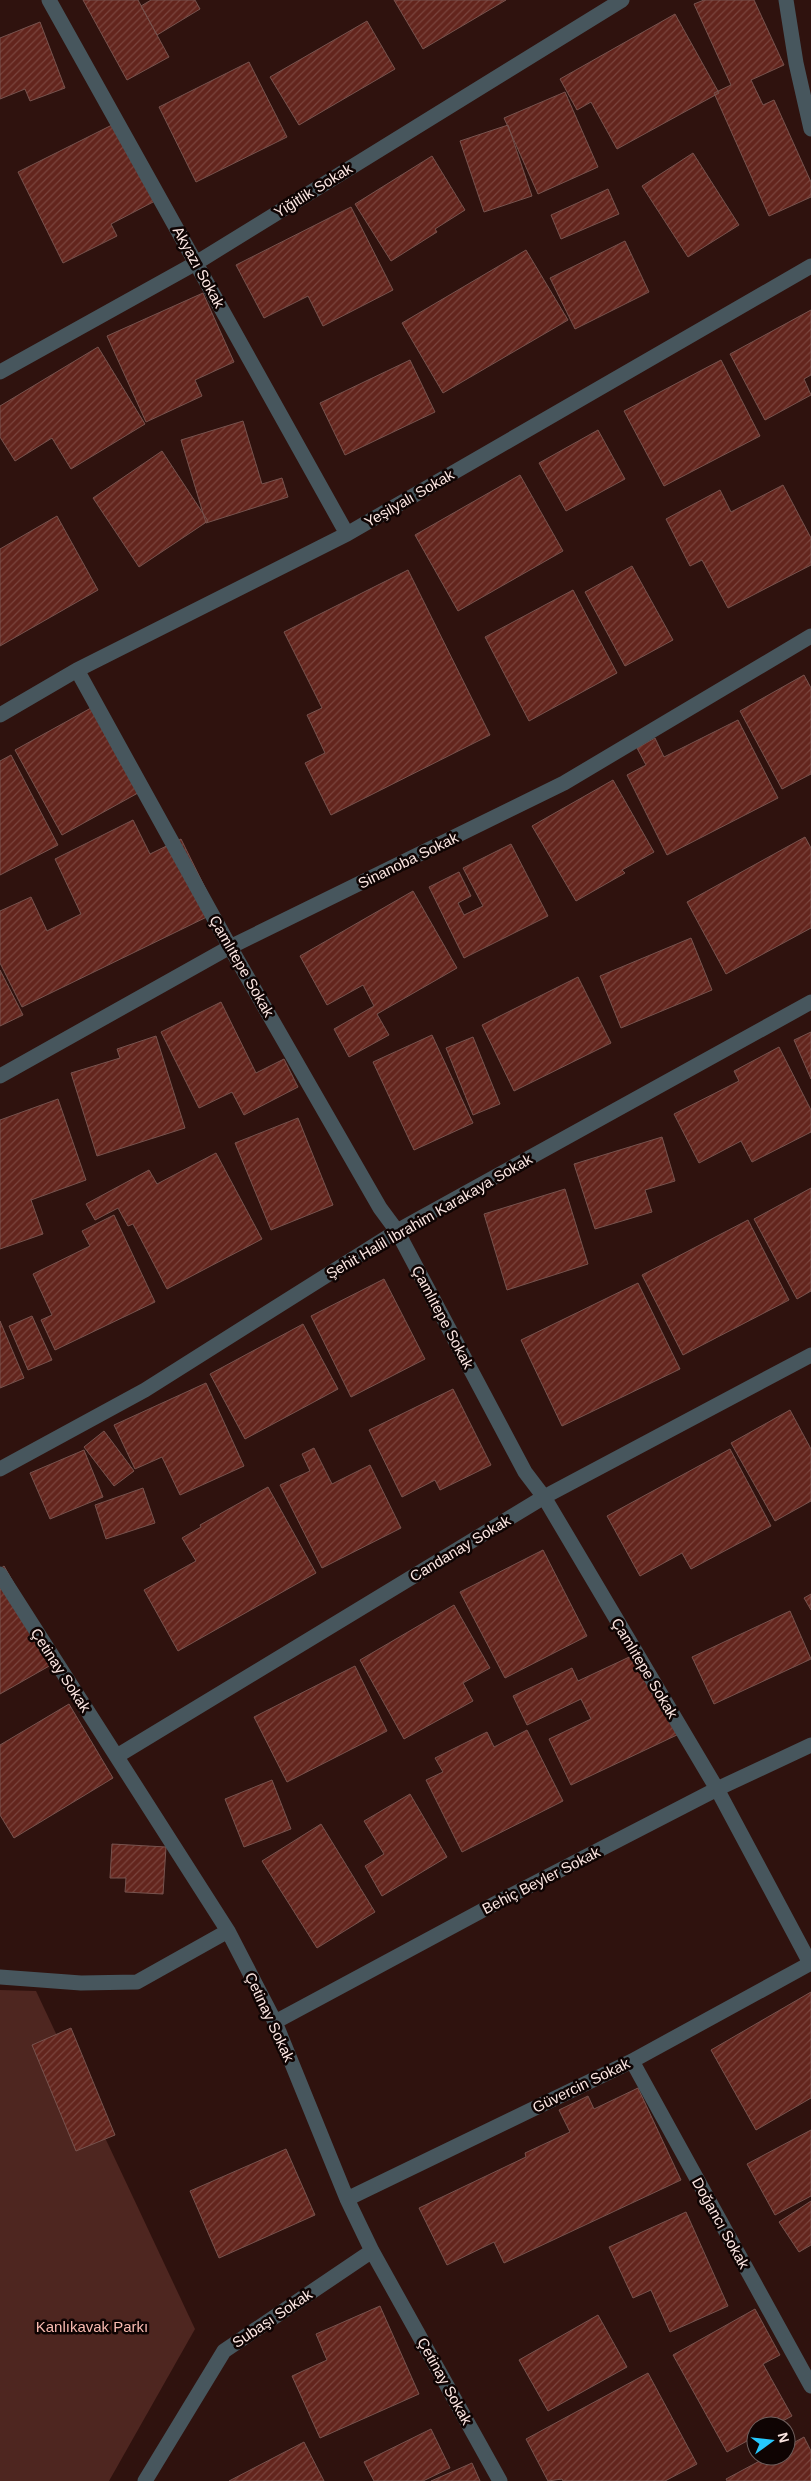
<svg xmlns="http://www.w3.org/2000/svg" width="811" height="2481" font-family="Arial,sans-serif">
<defs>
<pattern id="building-hatch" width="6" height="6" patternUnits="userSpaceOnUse" patternTransform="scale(1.25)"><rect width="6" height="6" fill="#63251d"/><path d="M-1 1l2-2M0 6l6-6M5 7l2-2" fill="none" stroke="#7a453e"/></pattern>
</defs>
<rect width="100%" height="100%" fill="#2f120e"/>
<path fill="#4e2620" d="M0,1990L36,1991L195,2329L109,2481H0Z"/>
<path fill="url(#building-hatch)" stroke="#77534e" d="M83,0H138L169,57L127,80Z
M151,0H195L200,9L157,35L141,6Z
M394,0H506L423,49Z
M704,0H754L784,65L751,80L763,105L774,100L811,182V197L769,216L714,93L731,85L694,4Z
M675,14L719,93L617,149L591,102L577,110L560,79Z
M367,21L395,69L299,125L270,77Z
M40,22L65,88L30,101L25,89L0,99V38Z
M249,62L287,137L196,182L159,107Z
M565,92L598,167L538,194L504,118Z
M116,123L155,201L111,224L117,236L63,263L18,172Z
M508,125L532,196L484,212L460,141Z
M693,153L739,225L688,257L642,186Z
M432,156L465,210L435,229L437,232L391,261L355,204Z
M608,189L619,214L561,239L551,215Z
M351,207L393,290L323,326L308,296L264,318L236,265Z
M625,241L649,292L575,329L550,278Z
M526,250L568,320L443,393L402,323Z
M203,293L234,362L195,380L202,396L146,422L107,336Z
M811,310V375L804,379L811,395L765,420L730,354Z
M98,347L145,424L71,469L52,438L15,461L0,437V406Z
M410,360L435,412L345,455L320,403Z
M721,360L760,436L664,486L624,411Z
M243,421L262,484L282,478L288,497L206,523L181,440Z
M598,430L625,479L566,511L539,463Z
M162,451L208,521L139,567L93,498Z
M520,475L563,551L458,611L415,535Z
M783,485L811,538V565L728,608L702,560L690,566L666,519L720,490L731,512Z
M57,516L98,590L0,646V549Z
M632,566L673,640L625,666L585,592Z
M408,570L490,735L331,815L305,763L325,753L307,715L322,708L284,632Z
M573,590L617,673L529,721L485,637Z
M804,675L811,688V774L782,789L740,711Z
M100,703L147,788L62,835L15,750Z
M738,720L778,798L667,855L627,775L646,765L637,748L655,738L664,757Z
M11,755L58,845L0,875V761Z
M613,780L654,852L622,870L625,873L576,901L532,826Z
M133,820L150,854L181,839L217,912L22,1007L0,963V911L31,897L47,931L81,914L55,859Z
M805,837L811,848V928L726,974L687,902Z
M511,844L548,916L464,958L429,887L459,872L471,896L458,903L464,915L483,906L463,868Z
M413,891L457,968L377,1014L389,1035L349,1057L334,1029L374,1006L363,985L327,1005L300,956Z
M691,938L712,990L621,1028L600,976Z
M0,970L23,1015L0,1026Z
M578,977L611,1043L514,1091L482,1025Z
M221,1002L256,1073L284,1059L298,1087L244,1115L232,1092L199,1108L161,1032Z
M811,1032V1079L794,1040Z
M432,1035L473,1123L414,1150L373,1062Z
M156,1036L185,1128L97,1156L71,1073L120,1058L117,1049Z
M473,1037L500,1104L473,1115L446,1048Z
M779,1047L811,1110V1132L752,1162L741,1141L699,1163L674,1114L739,1081L734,1071Z
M58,1099L86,1180L31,1200L43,1234L0,1249V1120Z
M298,1118L333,1205L271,1230L235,1143Z
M662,1137L675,1181L645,1190L652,1212L595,1229L574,1164Z
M216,1153L262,1239L167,1289L133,1224L128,1226L118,1208L95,1220L86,1204L149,1170L157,1184Z
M811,1188V1291L797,1299L754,1219Z
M565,1189L588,1264L507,1290L484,1214Z
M114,1215L155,1302L55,1350L41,1320L52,1315L33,1274L90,1246L82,1231Z
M748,1220L789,1300L683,1355L642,1275Z
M384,1279L425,1359L351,1397L311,1316Z
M638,1283L680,1369L562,1426L521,1340Z
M32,1316L52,1360L28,1370L9,1326Z
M0,1321L24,1378L0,1388Z
M303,1324L338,1389L245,1439L210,1374Z
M206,1383L244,1466L180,1495L162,1457L135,1469L114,1425Z
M453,1389L491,1465L440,1490L435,1480L402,1497L369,1430Z
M790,1410L811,1449V1501L775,1521L731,1443Z
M104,1431L134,1471L114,1486L84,1447Z
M314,1448L332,1484L370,1465L401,1528L322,1568L280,1485L310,1471L302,1454Z
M730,1449L771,1526L691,1569L682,1553L640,1576L607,1516Z
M84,1450L103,1497L50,1519L30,1473Z
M268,1487L316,1573L178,1651L144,1590L196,1561L182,1538L201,1527L200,1525Z
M143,1488L155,1523L106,1539L95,1505Z
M543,1550L587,1636L505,1678L460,1592Z
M4,1566L58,1661L0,1694V1569Z
M811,1594V1610L804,1598Z
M454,1605L490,1668L463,1683L473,1701L404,1739L360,1660Z
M790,1611L811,1659L714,1704L692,1657Z
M640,1652L679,1734L571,1785L549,1739L591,1719L581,1699L527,1725L513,1696L572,1668L578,1681Z
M355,1666L387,1731L287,1782L254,1717Z
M69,1704L113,1778L14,1838L0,1815V1745Z
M527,1730L563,1801L462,1852L426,1780L443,1772L435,1758L487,1732L494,1747Z
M272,1780L291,1829L244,1847L225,1799Z
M410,1794L447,1857L382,1896L365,1866L384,1854L364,1821Z
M321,1824L375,1912L317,1948L262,1861Z
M112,1844L166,1847L163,1894L125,1892L126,1878H110Z
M811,1992V2098L756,2130L711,2050Z
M71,2028L115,2135L76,2151L32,2045Z
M638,2088L681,2180L504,2263L494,2242L447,2265L419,2208L526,2157L525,2153L570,2132L559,2110L588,2096L594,2109Z
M811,2130V2196L775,2215L747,2164Z
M286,2149L315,2215L219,2258L190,2191Z
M811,2201V2245L799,2252L779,2222Z
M686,2212L728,2306L670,2332L651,2290L633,2298L609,2247Z
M380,2306L419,2394L320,2438L292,2376L327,2360L316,2334Z
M755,2309L780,2355L763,2364L792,2416L773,2426H756V2436L727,2452L673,2355Z
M598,2315L627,2367L548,2411L519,2360Z
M648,2373L697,2464L665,2481H563L562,2479L548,2481L526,2439Z
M431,2429L450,2468L423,2481H374L364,2462Z
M804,2437L811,2451V2481H727L726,2479L769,2456H786V2447Z
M304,2442L324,2481H229Z
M472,2463L480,2481H431Z"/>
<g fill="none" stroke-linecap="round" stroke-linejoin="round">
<path stroke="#47565d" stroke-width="15" d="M49,0L347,534
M786,0L796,63L811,129
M0,372L196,263L622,0
M77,670L230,947L380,1208L397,1231L525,1472L544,1497L717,1789L810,1963
M0,715L77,670L347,534L811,266
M0,1076L230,947L564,783L811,636
M0,1469L145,1390L397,1231L811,1002
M0,1574L228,1931L275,2022L347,2199L372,2251L500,2481
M117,1756L544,1497L811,1355
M0,1977L81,1983L137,1982L228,1931
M275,2022L498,1902L717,1789L811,1745
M632,2061L811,2386
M347,2199L632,2061L811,1963
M145,2481L224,2351L372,2251"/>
</g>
<g text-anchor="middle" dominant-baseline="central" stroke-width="5" stroke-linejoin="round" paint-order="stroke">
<g font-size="15" fill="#fce6e2" stroke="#0f0403">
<text transform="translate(313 190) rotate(-32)">Yiğitlik Sokak</text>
<text transform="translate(199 267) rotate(61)">Akyazı Sokak</text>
<text transform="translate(409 498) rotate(-30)">Yeşilyalı Sokak</text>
<text transform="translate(408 860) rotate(-26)">Sinanoba Sokak</text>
<text transform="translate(242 966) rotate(60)">Çamlıtepe Sokak</text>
<text transform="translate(429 1216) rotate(-30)">Şehit Halil İbrahim Karakaya Sokak</text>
<text transform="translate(443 1317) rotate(62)">Çamlıtepe Sokak</text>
<text transform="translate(460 1548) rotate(-31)">Candanay Sokak</text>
<text transform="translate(645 1668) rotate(59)">Çamlıtepe Sokak</text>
<text transform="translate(61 1670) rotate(57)">Çetinay Sokak</text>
<text transform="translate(541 1880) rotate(-27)">Behiç Beyler Sokak</text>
<text transform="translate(270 2017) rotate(65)">Çetinay Sokak</text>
<text transform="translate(581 2085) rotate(-26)">Güvercin Sokak</text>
<text transform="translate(721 2223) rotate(61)">Doğancı Sokak</text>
<text transform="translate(272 2318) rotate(-34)">Subaşı Sokak</text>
<text transform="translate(445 2381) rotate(61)">Çetinay Sokak</text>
</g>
<g font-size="15" fill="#f9bbb1" stroke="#0f0403">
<text x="92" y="2326">Kanlıkavak Parkı</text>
</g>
</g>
<g transform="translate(771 2441) rotate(75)"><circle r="24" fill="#0f0403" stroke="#6e5e5c"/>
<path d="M0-4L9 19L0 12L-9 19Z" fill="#26c9fe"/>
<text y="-8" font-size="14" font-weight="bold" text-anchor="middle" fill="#fce6e2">N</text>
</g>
</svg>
